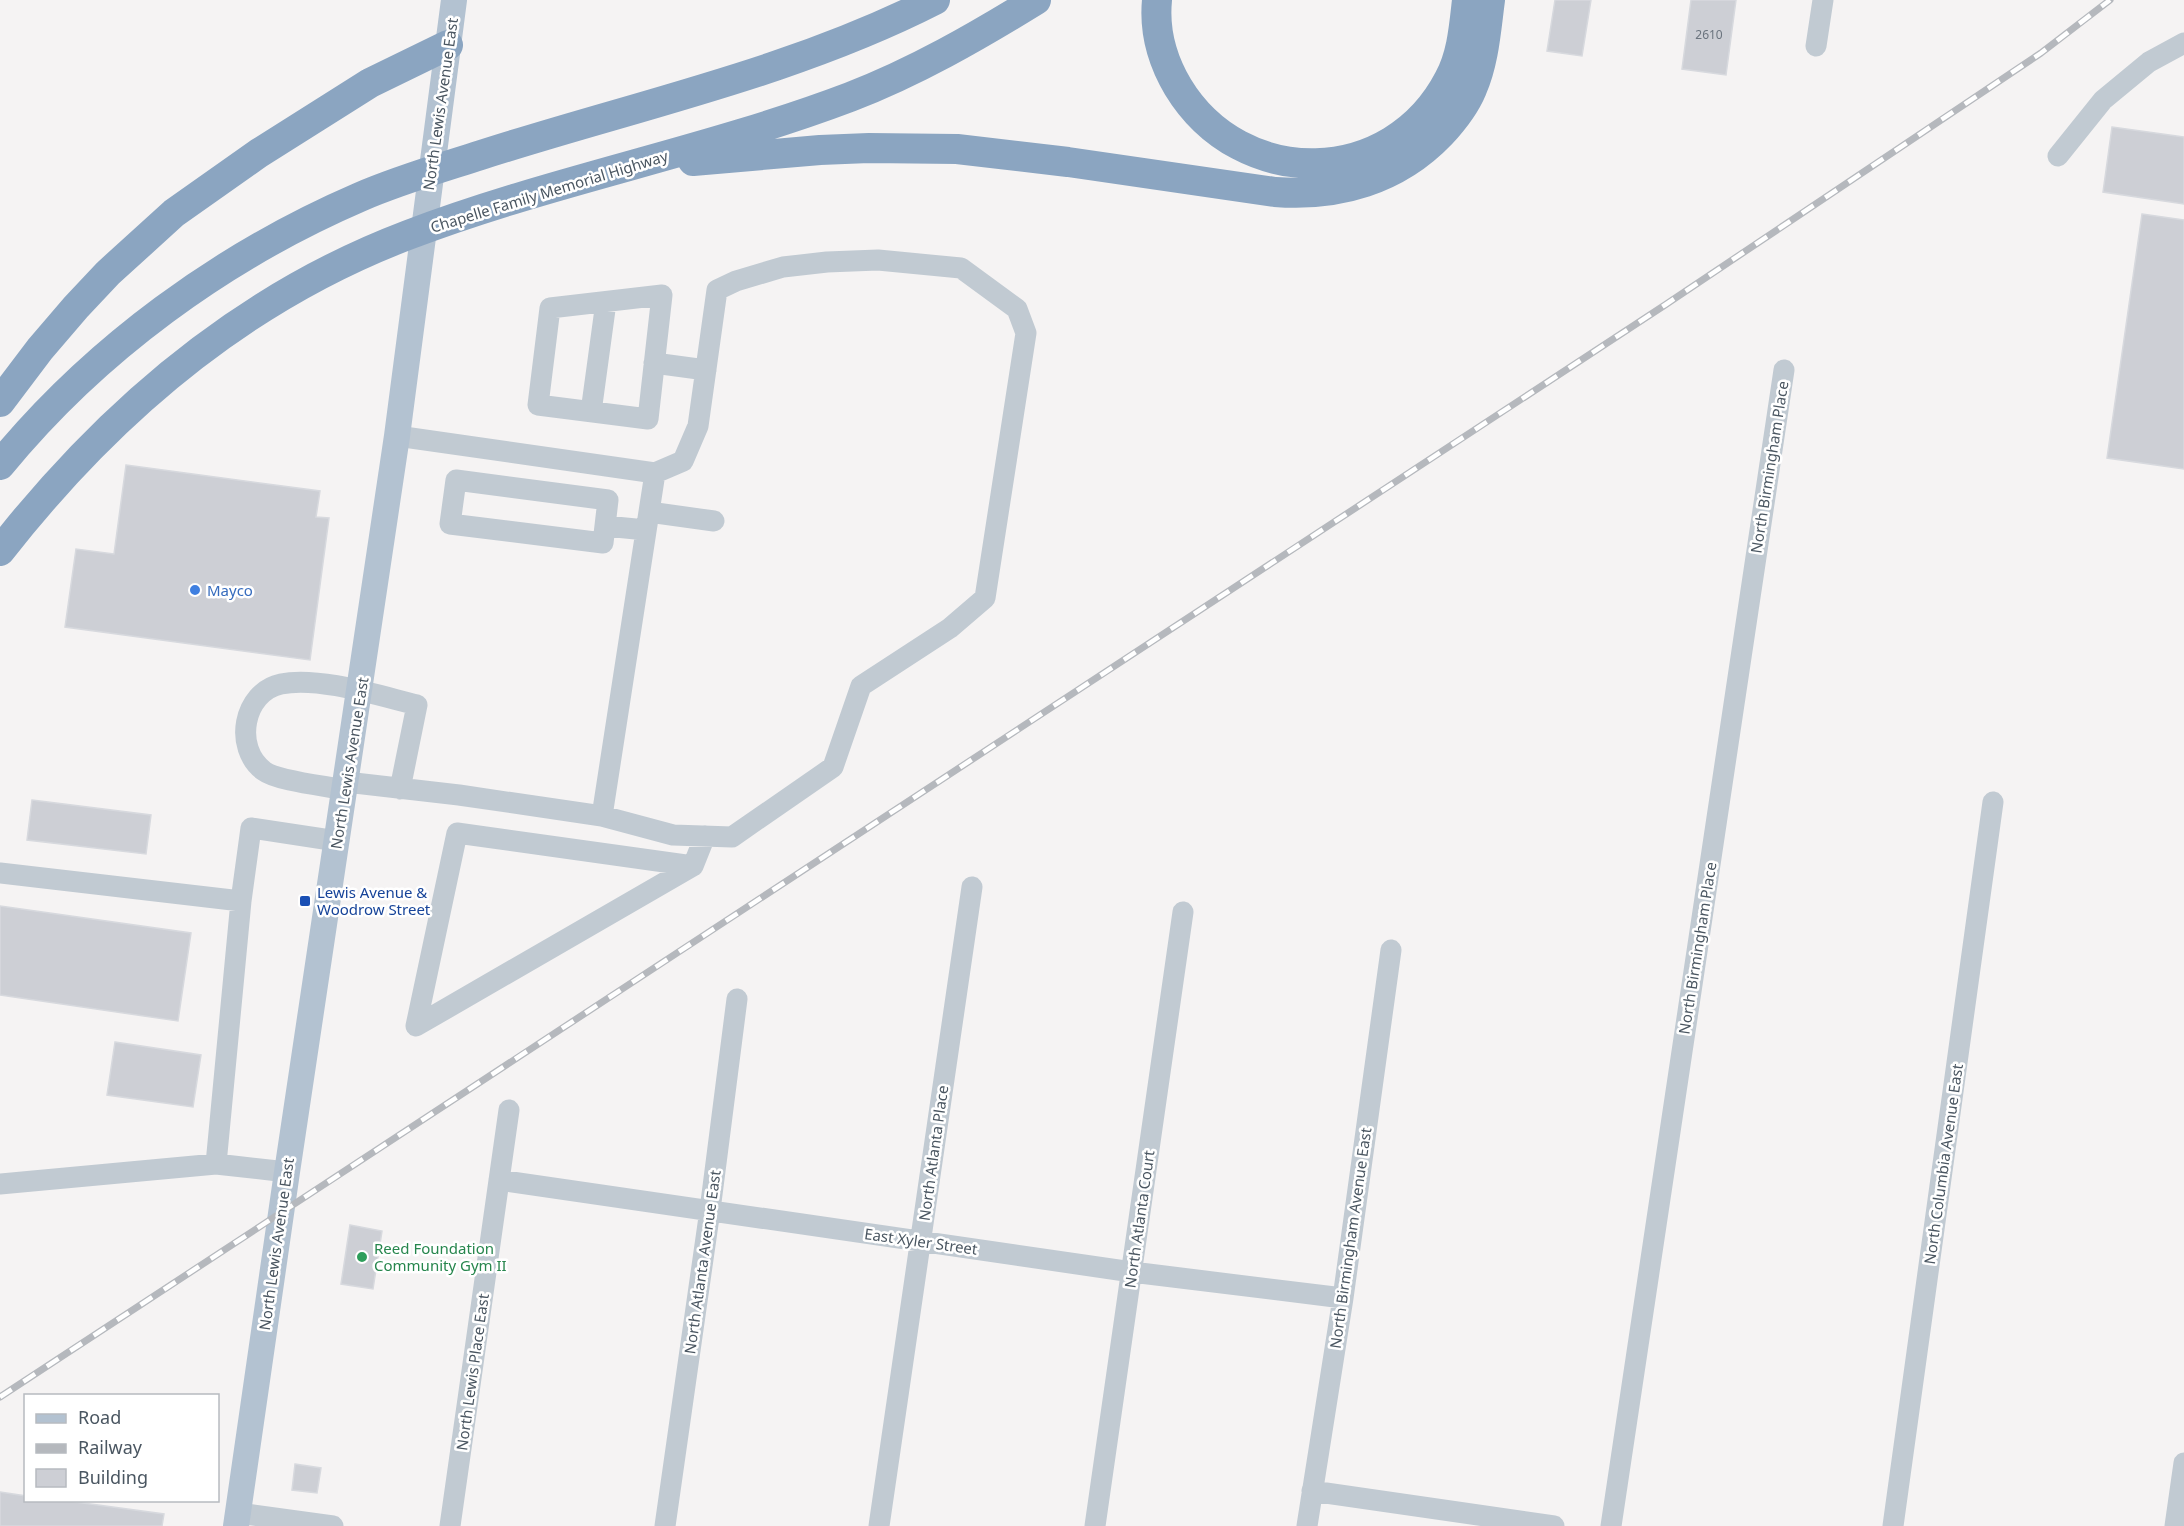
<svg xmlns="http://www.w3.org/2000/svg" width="2184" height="1526" font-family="'Noto Sans',sans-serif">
<rect width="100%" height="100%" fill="#f5f3f3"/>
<path fill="#cdcfd5" stroke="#d7d9de" stroke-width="1.5" d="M1555,0H1591L1582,56L1547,51Z
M1691,0H1736L1726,75L1682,69Z
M2112,127L2184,137V204L2103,192Z
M2142,214L2184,220V469L2107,458Z
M126,465L320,491L316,517L329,518L310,660L65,627L76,549L114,554Z
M32,800L151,815L146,854L27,840Z
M0,906L191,933L178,1021L0,995Z
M115,1042L201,1055L193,1107L107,1095Z
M350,1225L382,1231L373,1289L341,1284Z
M295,1464L321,1468L317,1493L292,1490Z
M0,1492L26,1496V1500H61L164,1514L162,1526H0Z"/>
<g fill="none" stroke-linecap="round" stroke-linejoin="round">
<path stroke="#c1cad2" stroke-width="21" d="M1816,46L1823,0
M2058,156L2103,100L2149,62L2184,43
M662,295L648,419L538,405L550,308Z
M654,363L706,370
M591,412L606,302
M456,480L608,500L603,543L450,524Z
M649,512L714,521
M605,526L646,530
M346,782L459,795L602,816L673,835L732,837L833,767L861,686L950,628L985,598L1026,333L1017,309L961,268L878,260L827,262L783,267L736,281L717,290L698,426L683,461L655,473L397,436
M345,790C327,786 277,781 264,771C233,748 243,692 281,684C318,676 380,696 417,705L400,789
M602,816L655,473
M693,866L457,833L416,1026L693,866L705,836
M0,873L241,901
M216,1164L241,901L251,828L337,841
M499,1180L1132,1272L1343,1298
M0,1184L216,1164L287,1172
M1312,1491L1554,1526
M238,1513L333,1526
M450,1526L509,1110
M665,1526L710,1210L737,999
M879,1526L972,887
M1095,1526L1183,912
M1307,1526L1343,1298L1391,950
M1611,1526L1784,370
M1893,1526L1993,802
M2175,1526L2184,1463"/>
<path stroke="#b3c2d1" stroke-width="26" d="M236,1526L287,1172L397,436L454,0"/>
<path stroke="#8ba5c1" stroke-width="30" d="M1157,0C1154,31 1162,60 1178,87C1241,191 1392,189 1449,79C1462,55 1464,27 1467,0
M693,161L820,150L869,148L957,149L1068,162L1275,192C1338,197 1397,180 1441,134C1453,121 1465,106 1472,89C1484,62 1486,30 1490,0
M0,402L40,349L76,307L108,273L174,213L259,153L370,83L448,45
M0,465C95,349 223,256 360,197C399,180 441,168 481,155C633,106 792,73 935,0
M0,551C108,413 242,298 408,235C552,180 705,152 850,97C915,72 976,37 1036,0"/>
<g stroke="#b5b8bd" stroke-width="7">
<path id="rail" d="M0,1397L1665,305L2041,53L2110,0"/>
</g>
<use href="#rail" stroke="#fff" stroke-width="4.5" stroke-dasharray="14" stroke-linecap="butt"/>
</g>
<circle fill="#3f7fe0" stroke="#fff" stroke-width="2" cx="195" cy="590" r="6"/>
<rect fill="#1a4fb4" stroke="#fff" stroke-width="2" x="299" y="895" width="12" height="12" rx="3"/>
<circle fill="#2e9e5b" stroke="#fff" stroke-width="2" cx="362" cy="1257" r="6"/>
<g text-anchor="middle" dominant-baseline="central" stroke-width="5" stroke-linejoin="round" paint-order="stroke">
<g font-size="12" fill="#6b747e">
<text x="1709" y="34">2610</text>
</g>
<g font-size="15" fill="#4a5661" stroke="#fff">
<text transform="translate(440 104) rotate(-82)">North Lewis Avenue East</text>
<text transform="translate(549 191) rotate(-17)">Chapelle Family Memorial Highway</text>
<text transform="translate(1769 467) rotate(-81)">North Birmingham Place</text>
<text transform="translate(349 763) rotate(-81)">North Lewis Avenue East</text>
<text transform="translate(1697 948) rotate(-81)">North Birmingham Place</text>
<text transform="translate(933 1153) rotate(-82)">North Atlanta Place</text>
<text transform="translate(1943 1164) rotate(-82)">North Columbia Avenue East</text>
<text transform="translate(1139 1219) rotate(-82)">North Atlanta Court</text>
<text transform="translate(1350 1238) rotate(-82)">North Birmingham Avenue East</text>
<text transform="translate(921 1241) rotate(8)">East Xyler Street</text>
<text transform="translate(276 1244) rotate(-82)">North Lewis Avenue East</text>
<text transform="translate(702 1262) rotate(-82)">North Atlanta Avenue East</text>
<text transform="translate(472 1372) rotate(-82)">North Lewis Place East</text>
</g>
<g font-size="15" fill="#366cbe" stroke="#fff" text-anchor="start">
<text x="207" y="590">Mayco</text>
</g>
<g font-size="15" fill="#164399" stroke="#fff" text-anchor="start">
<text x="317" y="892">Lewis Avenue &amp;<tspan x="317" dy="17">Woodrow Street</tspan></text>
</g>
<g font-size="15" fill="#27864d" stroke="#fff" text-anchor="start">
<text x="374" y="1248">Reed Foundation<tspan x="374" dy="17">Community Gym II</tspan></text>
</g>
</g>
<rect x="24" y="1394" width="195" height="108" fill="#ffffff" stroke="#b7bbc0" stroke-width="1.5"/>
<rect x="36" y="1414" width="30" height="9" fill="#b3c2d1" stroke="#b7bbc0" stroke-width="1.5"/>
<text x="78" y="1424" font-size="18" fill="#4a5661">Road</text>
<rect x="36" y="1444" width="30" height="9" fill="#b5b8bd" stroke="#b7bbc0" stroke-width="1.5"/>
<text x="78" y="1454" font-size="18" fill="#4a5661">Railway</text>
<rect x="36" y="1469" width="30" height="18" fill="#cdcfd5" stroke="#b7bbc0" stroke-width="1.5"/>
<text x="78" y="1484" font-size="18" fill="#4a5661">Building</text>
</svg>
